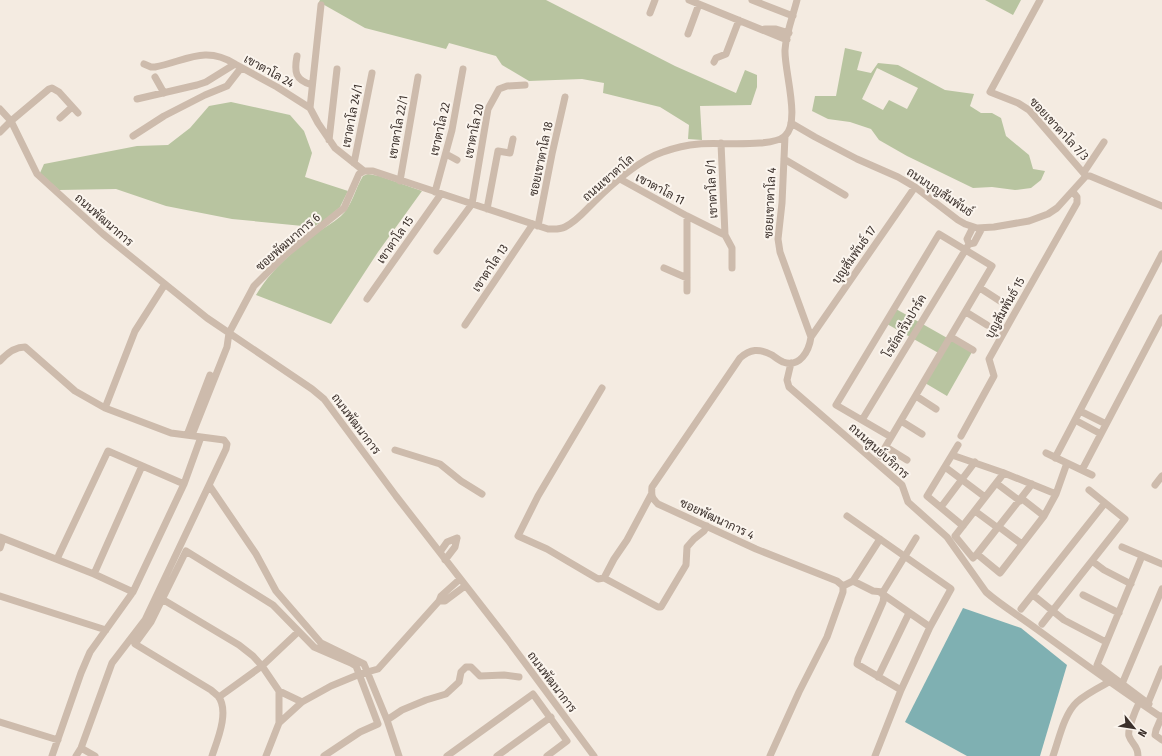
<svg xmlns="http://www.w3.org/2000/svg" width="1162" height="756" font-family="'Fira Sans Condensed',Sarabun,sans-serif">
<rect width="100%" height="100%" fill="#f4ebe1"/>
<path fill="#b8c4a0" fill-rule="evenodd" d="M320,0H546L675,66L736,93L745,70L757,75V87L751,105L700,106L702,140L688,139L689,125L660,107L603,93L604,83L582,79L529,81L502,65L496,56L449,43L446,49L365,28L319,2Z
M985,0H1021L1013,15Z
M845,48L862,52L857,70L871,73L878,63L898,65L945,90L974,94L970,106L981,113H992L1001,118L1006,136L1029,155L1033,169L1045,171L1041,180L1031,188L1015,190L992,187L973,188L907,156L879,140L871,129L850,122L828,119L812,111L815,96H836ZM877,68L918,88L907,109L889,100L883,110L862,99Z
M231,102L290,115L304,131L312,153L305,177L348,191L340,207L325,220L313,227L232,219L166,206L116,189L59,190L40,173L44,164L137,146L168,145L190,128L209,106Z
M368,174L379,176L422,191L378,252L331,324L256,295C270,271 293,251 315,234C323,228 333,223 341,216C352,206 355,189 363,176Z
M896,309L972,352L947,396L925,383L942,355L887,324Z"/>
<path fill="#7fb0b2" d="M963,608L1021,628L1067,665L1040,756H967L905,722Z"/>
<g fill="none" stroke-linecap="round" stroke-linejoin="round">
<path stroke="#cdbbac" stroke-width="7" d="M689,0L787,40
M752,0L793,16
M1040,0L990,92L1018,103L1029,110L1086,176
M650,13L655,0
M765,29H776L789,33
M688,34L699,4
M297,56C294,72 295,80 312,85
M714,62L716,58L726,54L739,20
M144,64L151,67H155C186,61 205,45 235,64
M155,77L164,93
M137,99L197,85L206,82L235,64L277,87L310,108L318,123L335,148L364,171
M310,108L321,5
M0,109L11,121L37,174L103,234L207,318L312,389L324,399L396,496L508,640L594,756
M60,118L72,107
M791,123L815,137L857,159L898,177L915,187L958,220L965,224L977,228L994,227L1029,221L1048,214L1057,208L1086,176H1090L1162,206
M0,132L11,121L49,89L52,88L59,92L78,113
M133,136L164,116L205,95L227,86L241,68
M785,136L782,203L778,239L780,252L811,337
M329,140L337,69
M721,143L725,235
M446,154L457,160
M784,159L845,195
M354,163L372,73
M364,171H373L548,229C554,229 559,230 565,227C577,221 584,212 593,203C611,185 639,160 663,152C674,148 687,145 699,144C718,142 772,148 785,136C801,122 784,70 785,50C786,33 793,16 797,0
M1084,172L1104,142
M620,179L687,216L725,235L732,248V268
M400,181L418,77
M435,192L452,130L463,69
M487,209L498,151L510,153L513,139
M538,226L552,154L565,97
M969,244L974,243L982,228
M437,251L472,204L488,109L499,89L507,86L525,85
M664,268L687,278
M980,288L1000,301
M687,291V216
M367,299L441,194
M966,312L987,325
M465,325L533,224
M951,337L973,350
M0,361C7,353 15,347 25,347L75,391L105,408L171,433L224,440L227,444L226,449L209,485L256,554L276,591L321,643L364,664L387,720L399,756
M791,363L787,380L789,387L902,485L908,502L947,537L986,592C1002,606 1021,617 1038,630C1079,660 1119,689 1161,717
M602,388L538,496L518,536L547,549L598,579L604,578L614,559L627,540L651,495
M916,396L936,409
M105,408L135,331L165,284
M1080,411L1106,424
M862,420L969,244L967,239L973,227
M1075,420L1101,434
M901,421L922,434
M187,435L210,375
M192,435L227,347L229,333L254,286L285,255L344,208L359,174L364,171
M961,436L994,376L989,359L1013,316L1077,203V197L1073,192
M958,445L927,496L963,526
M886,447L907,460
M395,450L440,464L461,481L482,494
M1046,453L1092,475
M952,455L1004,473L1056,494
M880,456L992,266L939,234L836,405L891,437
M1055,458L1162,254
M945,467L985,497
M1082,470L1162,318
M1004,473L955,536L973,558L977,554L1000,573L1044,516L1056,494L1067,463
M996,483L1020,501
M1155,485L1162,476
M1021,498L1044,516
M941,507L975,462
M975,511L998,528
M847,516L950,588L951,589L930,627L881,593
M999,527L1022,544
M0,537L94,574L133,592
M1122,547L1162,564
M0,548L3,539
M440,552L447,542L457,538
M977,554L1032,484
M1142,556L1097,665L1149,704
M57,559L108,451L184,484
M445,560L455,547L457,538
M1092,561L1104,570L1131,584
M94,574L142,466
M604,578L658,607H661L686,565L687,547L694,539L704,531L707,526
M853,581L880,539
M843,586L853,581L873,591L883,592L916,538
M884,595L883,602L858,659L857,664L901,690
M1033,595L1064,620L1106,642
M1083,595L1119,613
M0,596L106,630
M162,599L239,645L253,656L262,666L279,691V723
M439,601H445L465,586
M1021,609L1105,503
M1042,624L1125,519L1089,490
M878,677L909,613
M1122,684L1162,589
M279,691L302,702
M219,697L262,666L298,632
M1148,703L1162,669
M1162,716L1156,730L1155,735L1162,740
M387,720L402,710L426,700L446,694L459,682L461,672L466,667H471L480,676L504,675L519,677
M0,722L58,740
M81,748L95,756
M52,756L81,673L90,652L133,592L184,484L201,437
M76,756L81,748L112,663L145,620L209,485
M212,756C217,741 230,711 218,696C216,694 213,692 211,690L135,644L151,622L186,551L273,605L314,647L351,663L356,666L378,724L360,732L324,756
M266,756L279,723L302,702L331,686L360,674L378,669L439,601L441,596L460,579
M447,756L533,694L567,741L547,756
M497,756L551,717
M770,756L799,692L827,637L843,592V586L837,581L756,549L658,504C652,498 651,496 652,487L740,358C750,349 759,348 772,355C775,357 779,360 783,362C800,368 809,351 811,337L915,187
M875,756L901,690L930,627
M1053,756C1059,739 1064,714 1077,702C1086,694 1098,688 1109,682
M1138,756C1138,745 1132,745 1129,736C1127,730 1136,709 1139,703"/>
</g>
<g text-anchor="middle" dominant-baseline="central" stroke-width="4" stroke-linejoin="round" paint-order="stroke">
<g font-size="12" fill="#3b302b" stroke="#fbf5ee">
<text transform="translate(269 71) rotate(29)">เขาตาโล 24</text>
<text transform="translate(352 116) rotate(-79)">เขาตาโล 24/1</text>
<text transform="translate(398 127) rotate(-80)">เขาตาโล 22/1</text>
<text transform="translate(440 129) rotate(-77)">เขาตาโล 22</text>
<text transform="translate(1059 129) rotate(47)">ซอยเขาตาโล 7/3</text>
<text transform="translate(474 131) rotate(-78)">เขาตาโล 20</text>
<text transform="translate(541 159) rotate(-78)">ซอยเขาตาโล 18</text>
<text transform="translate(608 178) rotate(-41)">ถนนเขาตาโล</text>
<text transform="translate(660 189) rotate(28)">เขาตาโล 11</text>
<text transform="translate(712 189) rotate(-93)">เขาตาโล 9/1</text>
<text transform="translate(940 192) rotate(34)">ถนนบุญสัมพันธ์</text>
<text transform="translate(770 203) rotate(-87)">ซอยเขาตาโล 4</text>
<text transform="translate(104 220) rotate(41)">ถนนพัฒนาการ</text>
<text transform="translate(395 240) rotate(-55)">เขาตาโล 15</text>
<text transform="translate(288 242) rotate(-41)">ซอยพัฒนาการ 6</text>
<text transform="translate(854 255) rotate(-55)">บุญสัมพันธ์ 17</text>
<text transform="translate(490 268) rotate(-56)">เขาตาโล 13</text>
<text transform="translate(1005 308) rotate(-61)">บุญสัมพันธ์ 15</text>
<text transform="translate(905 326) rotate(-59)">โรยัลกรีนปาร์ค</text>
<text transform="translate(356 424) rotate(53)">ถนนพัฒนาการ</text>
<text transform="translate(879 451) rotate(42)">ถนนศูนย์บริการ</text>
<text transform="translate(717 519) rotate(25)">ซอยพัฒนาการ 4</text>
<text transform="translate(552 682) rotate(53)">ถนนพัฒนาการ</text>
</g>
</g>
<g transform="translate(1134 728) rotate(120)" stroke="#fbf5ee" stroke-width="3" paint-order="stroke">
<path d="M0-3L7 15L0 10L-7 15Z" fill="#3b302b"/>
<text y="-6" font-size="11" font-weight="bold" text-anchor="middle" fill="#3b302b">N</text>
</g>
</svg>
